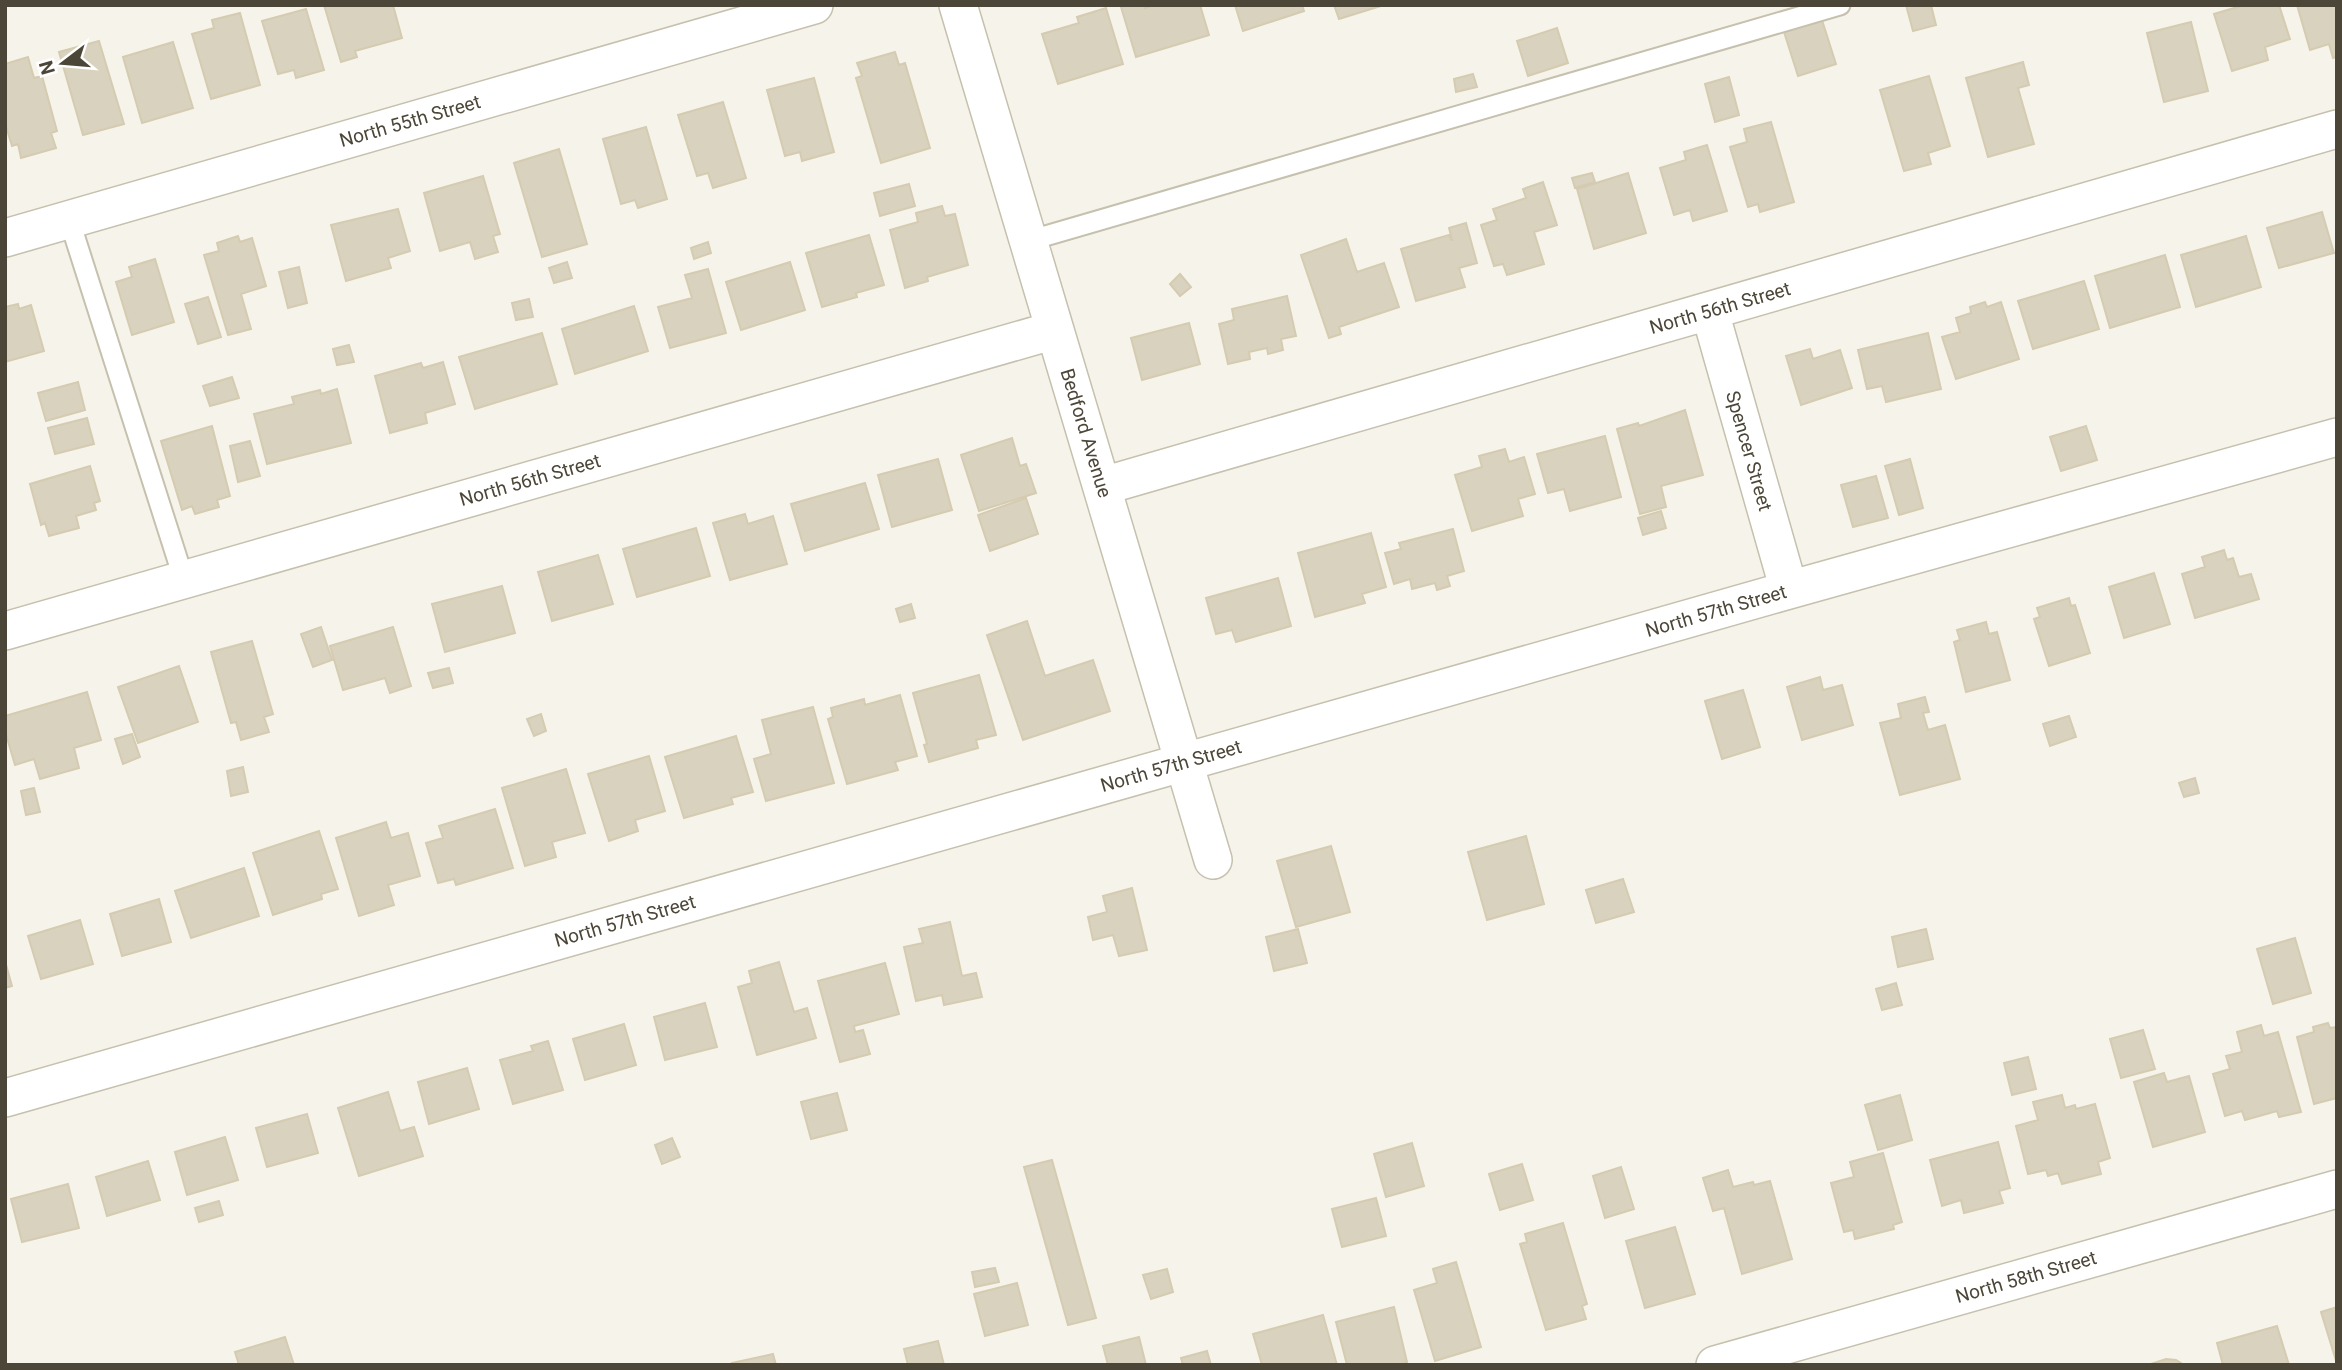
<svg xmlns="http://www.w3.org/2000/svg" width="2342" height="1370" font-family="Roboto,sans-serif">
<rect width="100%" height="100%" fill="#f6f4ea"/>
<path fill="#d9d2be" stroke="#d5cbb1" stroke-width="2" d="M324,5H393L402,38L355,51L357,57L341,62Z
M1127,5H1145V8L1154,5H1200L1209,35L1136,57L1121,7Z
M1235,5H1302L1304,11L1243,31Z
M1334,5H1384L1339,19Z
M1906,5H1931L1936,25L1913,31Z
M2244,5H2279L2290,39L2265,47L2268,60L2232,71L2214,14Z
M2297,5H2337V57L2333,58L2329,44L2310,50Z
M1106,8L1123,64L1058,84L1042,34L1079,23L1077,17Z
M306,9L324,70L296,78L294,70L278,74L262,21Z
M240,13L260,85L211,99L192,34L214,28L212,20Z
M1822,20L1836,64L1798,76L1784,32Z
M2191,22L2208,91L2164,102L2147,33Z
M1557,28L1568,63L1528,76L1517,41Z
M99,41L124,124L83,135L59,52Z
M173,42L193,108L142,123L123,57Z
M895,52L899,65L905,63L930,148L881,163L856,78L862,76L857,63Z
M28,57L34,78L42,76L57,131L51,133L56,148L21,158L18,144L12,146L5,123V64Z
M2023,62L2029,85L2018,88L2034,144L1988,157L1966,78Z
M1473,74L1477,87L1456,92L1454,79Z
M1929,76L1950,146L1928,153L1931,164L1904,171L1880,90Z
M1729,77L1739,115L1715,122L1705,84Z
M814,78L834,152L802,161L800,152L785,156L767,90Z
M723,102L746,178L713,188L708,173L697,176L678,115Z
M1771,122L1794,202L1760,212L1758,204L1748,207L1730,147L1747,142L1744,129Z
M646,127L667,199L638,208L635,200L621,204L603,139Z
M1707,145L1727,211L1693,221L1690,210L1674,215L1660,168L1686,160L1684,152Z
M559,149L587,244L542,257L514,163Z
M1592,173L1595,182L1575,188L1572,178Z
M1628,173L1646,233L1594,249L1577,189Z
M483,176L500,234L493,236L498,252L475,259L470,242L440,251L424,193Z
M1543,182L1557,225L1534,232L1544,264L1507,275L1503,264L1494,266L1481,225L1497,220L1493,209L1526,198L1523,189Z
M909,184L915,206L880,216L874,193Z
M942,206L945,216L955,214L968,265L927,277L928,281L905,288L890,230L918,222L916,213Z
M398,209L410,251L388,258L391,268L346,281L331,225Z
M2322,212L2334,253L2279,268L2267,228Z
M1466,223L1477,263L1459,268L1465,287L1416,301L1401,249L1449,235L1451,240H1452L1449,228Z
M869,235L884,285L856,293L857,297L822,307L806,253Z
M238,236L240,242L252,238L266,286L241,294L251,329L228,335L204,255L219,251L217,243Z
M2246,236L2261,287L2196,307L2181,255Z
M1346,239L1357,272L1384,263L1399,307L1339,327L1341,334L1329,338L1301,255Z
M708,242L711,253L694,259L691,248Z
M2165,255L2180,307L2110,328L2095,276Z
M155,259L174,322L132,335L116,282L132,277L129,267Z
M567,262L572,278L554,283L549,268Z
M790,262L805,310L741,330L726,282Z
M299,267L307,303L288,308L279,272Z
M708,269L726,333L670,348L658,307L692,298L685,275Z
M1180,274L1191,287L1180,296L1170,284Z
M2084,281L2099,329L2033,349L2018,301Z
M1287,296L1296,336L1281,339L1283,350L1268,354L1267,348L1249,352L1250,359L1228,364L1219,324L1234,320L1232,309Z
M208,297L221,337L198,344L185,304Z
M529,299L533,317L516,320L512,303Z
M1985,302L1987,307L2001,302L2019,359L1956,379L1942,337L1960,332L1956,318L1971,313L1970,307Z
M18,304L19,309L31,305L44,351L5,362V307Z
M634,306L648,351L575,374L562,329Z
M1189,323L1200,364L1142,380L1131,338Z
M542,333L557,384L475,409L459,357Z
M1928,333L1941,389L1886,402L1882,386L1867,389L1858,350Z
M349,345L354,362L337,365L333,349Z
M1810,349L1813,359L1840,350L1852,388L1801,405L1786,356Z
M443,362L455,404L425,413L427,423L390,433L375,376L421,363L423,368Z
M232,377L239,398L210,406L203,386Z
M78,382L85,410L46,421L38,393Z
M337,389L351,443L267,464L254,414L294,404L292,397L320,390L321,394Z
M1685,410L1703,475L1661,486L1666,507L1640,514L1617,429L1638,423L1639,426Z
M87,418L94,444L55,454L48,428Z
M212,426L230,496L217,500L219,507L195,514L192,506L182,510L161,441Z
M2086,426L2097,460L2061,471L2050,437Z
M1605,436L1621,497L1570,511L1564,489L1548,493L1537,454Z
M1012,438L1020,466L1026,464L1036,493L979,511L961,455Z
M250,441L260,476L238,482L230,446Z
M1505,449L1509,462L1524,457L1535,494L1518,499L1523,516L1472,531L1455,475L1482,467L1479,456Z
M938,459L952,510L892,527L878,475Z
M1910,459L1923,508L1899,515L1885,466Z
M90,466L100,501L94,503L96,510L76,516L79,528L49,536L45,523L41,525L30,484Z
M1876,476L1888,518L1853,527L1841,485Z
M865,483L879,529L805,551L791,504Z
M1026,498L1038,534L990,551L978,515Z
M1661,511L1666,528L1643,535L1638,518Z
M745,514L748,524L773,516L787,564L730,580L713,523Z
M696,528L710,576L637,597L623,549Z
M1453,529L1464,571L1447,576L1450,586L1437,590L1435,583L1412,589L1410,579L1394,584L1385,553L1401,549L1399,543Z
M1371,533L1386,587L1362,594L1365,603L1315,617L1298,553Z
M2224,550L2227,560L2233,558L2239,577L2251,574L2259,599L2195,618L2182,574L2205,567L2202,557Z
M598,555L613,604L552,621L538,572Z
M2154,573L2170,624L2124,638L2109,587Z
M1278,578L1291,626L1236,642L1232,630L1216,634L1206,598Z
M502,586L515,633L445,652L432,604Z
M2069,598L2071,606L2075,605L2090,653L2049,666L2034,619L2040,617L2037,608Z
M911,604L915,618L900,622L896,609Z
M1027,621L1045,676L1093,660L1110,711L1023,740L987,635Z
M1986,622L1989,634L1997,632L2010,680L1966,692L1954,642L1960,640L1957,630Z
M321,627L332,660L313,667L301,634Z
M393,627L411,686L390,693L385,678L343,690L330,646Z
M252,641L273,714L264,717L269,732L241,740L236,722L231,723L211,652Z
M179,666L198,722L138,743L118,687Z
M449,668L453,683L433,688L428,673Z
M979,675L996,735L976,740L978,748L929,762L924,745L927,744L913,693Z
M1820,677L1823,690L1842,685L1853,725L1802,740L1787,687Z
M1743,690L1760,747L1722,759L1705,701Z
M87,692L101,740L74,748L79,768L40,779L34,759L15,765L5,731V716Z
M900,695L917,756L895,762L898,770L847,784L828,719L833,717L831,708L864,699L865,705Z
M1925,697L1929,712L1923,713L1928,730L1945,725L1960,779L1900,795L1880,723L1901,718L1898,704Z
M813,707L834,783L766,801L754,759L771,754L762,720Z
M541,714L546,731L534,736L527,719Z
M2069,716L2076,737L2050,746L2043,724Z
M132,734L140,757L123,764L115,739Z
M736,736L753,792L731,798L733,804L684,818L665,757Z
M649,756L665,811L635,820L638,831L609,841L588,774Z
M243,767L248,792L231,796L227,771Z
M566,769L585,833L552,842L556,857L525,866L502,788Z
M2195,778L2199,793L2184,797L2179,783Z
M34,788L40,812L26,815L21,791Z
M495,809L513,868L456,885L454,879L438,883L426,843L443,838L439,826Z
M386,822L391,838L408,833L420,876L388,885L394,905L359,916L336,838Z
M319,831L338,889L321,894L322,899L273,915L253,853Z
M1526,836L1544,904L1487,920L1468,852Z
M1331,846L1350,912L1296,927L1277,861Z
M244,868L259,916L191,938L175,891Z
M1623,879L1634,912L1596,923L1586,890Z
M1132,888L1147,950L1119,956L1113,935L1093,940L1088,917L1107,912L1103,896Z
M159,899L171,942L122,956L110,914Z
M80,920L93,964L41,979L28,936Z
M950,922L962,976L976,973L982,997L944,1005L942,995L916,1001L904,947L923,943L919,929Z
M1298,929L1307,963L1274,971L1266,937Z
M1926,929L1933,959L1898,967L1892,937Z
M2295,938L2311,993L2273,1004L2257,949Z
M5,961L12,986L5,988Z
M779,962L794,1012L807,1008L816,1038L757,1055L738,987L752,983L749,971Z
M885,963L899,1014L854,1026L855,1032L863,1030L870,1054L840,1062L818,981Z
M1896,983L1902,1005L1882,1010L1876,989Z
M705,1003L717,1047L665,1060L654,1017Z
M2328,1023L2330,1028L2337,1027V1098L2314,1104L2297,1037L2314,1032L2313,1027Z
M624,1024L636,1065L585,1080L573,1039Z
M2261,1025L2264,1036L2278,1032L2301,1112L2279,1117L2277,1111L2245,1120L2242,1111L2225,1116L2213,1074L2230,1069L2226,1056L2242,1052L2237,1032Z
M2143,1030L2155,1069L2121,1078L2110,1039Z
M548,1041L563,1090L513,1104L500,1060L533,1051L531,1046Z
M2028,1057L2036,1089L2012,1095L2004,1063Z
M467,1068L479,1109L429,1124L418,1082Z
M2164,1073L2167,1082L2189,1076L2205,1132L2153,1147L2134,1082Z
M388,1092L400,1131L414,1127L423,1156L359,1176L338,1108Z
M837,1093L847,1130L811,1139L801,1102Z
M1900,1095L1912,1140L1878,1150L1865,1105Z
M2062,1095L2065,1108L2075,1105L2076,1109L2095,1104L2110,1158L2098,1162L2101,1174L2062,1184L2058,1173L2048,1176L2046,1170L2028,1174L2016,1126L2038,1120L2033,1102Z
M307,1114L318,1153L267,1167L256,1128Z
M225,1137L238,1180L187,1195L175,1152Z
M672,1138L680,1157L662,1164L655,1145Z
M1998,1142L2010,1188L1999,1191L2003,1203L1964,1213L1961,1200L1942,1206L1930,1160Z
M1412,1143L1424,1186L1386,1197L1374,1154Z
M1883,1153L1902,1222L1893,1225L1894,1229L1855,1239L1853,1230L1844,1232L1831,1183L1854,1177L1850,1162Z
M1052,1160L1096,1318L1068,1325L1024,1167Z
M148,1161L160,1200L107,1216L96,1177Z
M1522,1164L1533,1200L1500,1210L1489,1174Z
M1621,1167L1634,1209L1605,1218L1593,1176Z
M1728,1170L1733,1187L1753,1182L1754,1185L1770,1181L1792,1259L1742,1274L1724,1208L1713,1211L1703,1178Z
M68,1184L79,1228L22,1242L11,1199Z
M1376,1198L1386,1236L1342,1247L1332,1209Z
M219,1201L223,1215L199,1222L195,1208Z
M1563,1223L1587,1304L1582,1306L1586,1319L1546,1330L1520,1244L1527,1242L1525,1234Z
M1675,1227L1695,1294L1645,1308L1626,1241Z
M1456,1262L1481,1347L1435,1361L1414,1290L1437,1283L1433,1269Z
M995,1268L999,1282L975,1287L972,1272Z
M1167,1269L1173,1292L1151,1299L1143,1275Z
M1017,1283L1028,1325L985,1336L974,1294Z
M1394,1307L1407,1362L1401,1365H1347L1336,1322Z
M2337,1307V1364L2321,1312Z
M1323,1315L1337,1365H1262L1253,1334Z
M2277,1326L2289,1365H2223L2217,1343Z
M285,1337L294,1365H239L235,1352Z
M1139,1337L1146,1365H1108L1103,1346Z
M938,1341L944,1365H908L904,1349Z
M1207,1351L1211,1365H1183L1181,1358Z
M773,1354L776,1365H733L732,1363Z
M2166,1359L2176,1360L2184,1365H2148Z"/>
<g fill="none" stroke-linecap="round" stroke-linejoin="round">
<g stroke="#c6c0ae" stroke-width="23">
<path id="service" d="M69,219L184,580
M1028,241L1840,5"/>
</g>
<g stroke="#c6c0ae" stroke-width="40">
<path id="minor" d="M958,5L1213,860
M5,238L814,5
M1710,312L1789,590
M1103,486L2337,129
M5,631L1055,330
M5,1098L1789,590L2337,437
M1715,1365L2337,1189"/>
</g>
<use href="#service" stroke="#fff" stroke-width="19"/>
<use href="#minor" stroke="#fff" stroke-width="37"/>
</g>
<g text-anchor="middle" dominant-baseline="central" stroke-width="5" stroke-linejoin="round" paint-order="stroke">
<g font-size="19" fill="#4b4637" stroke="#fff">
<text transform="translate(410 121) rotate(-16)">North 55th Street</text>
<text transform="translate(1720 308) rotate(-16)">North 56th Street</text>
<text transform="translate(1086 433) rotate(73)">Bedford Avenue</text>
<text transform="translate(1749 451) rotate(74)">Spencer Street</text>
<text transform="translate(530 480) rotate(-16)">North 56th Street</text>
<text transform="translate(1716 611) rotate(-16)">North 57th Street</text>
<text transform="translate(1171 766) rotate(-16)">North 57th Street</text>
<text transform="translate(625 921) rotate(-16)">North 57th Street</text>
<text transform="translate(2026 1277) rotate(-16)">North 58th Street</text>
</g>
</g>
<rect width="2342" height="1370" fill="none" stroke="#4b4637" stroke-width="14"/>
<g transform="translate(63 63) rotate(254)" stroke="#ffffff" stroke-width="5" paint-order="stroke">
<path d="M0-5L12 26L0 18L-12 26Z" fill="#4b4637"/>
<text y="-10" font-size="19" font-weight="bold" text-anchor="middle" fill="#4b4637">N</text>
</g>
</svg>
